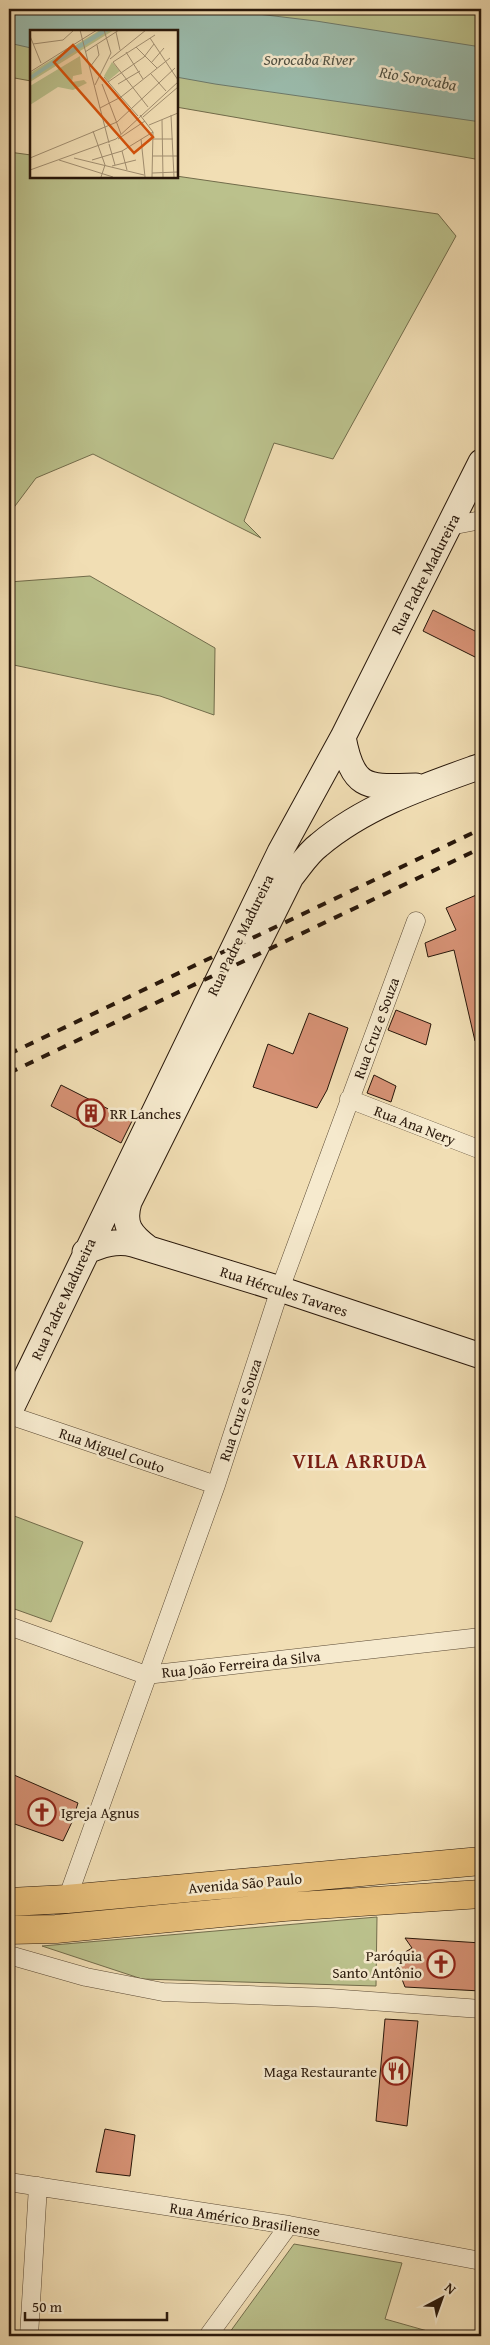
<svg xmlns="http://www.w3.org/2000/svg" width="490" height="2345" font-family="'Gentium Book Plus',serif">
<rect width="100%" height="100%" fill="#f1deb4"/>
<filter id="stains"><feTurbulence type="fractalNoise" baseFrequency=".004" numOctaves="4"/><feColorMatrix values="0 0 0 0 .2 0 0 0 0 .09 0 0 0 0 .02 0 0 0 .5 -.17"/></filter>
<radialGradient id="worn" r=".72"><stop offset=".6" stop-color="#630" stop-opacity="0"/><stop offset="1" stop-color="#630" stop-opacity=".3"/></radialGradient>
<path fill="#bbc18c" stroke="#726c4b" d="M9,9H481V160L176,107V31H31V81L9,77Z
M9,152L31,155V176H176L438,214L456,236L333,459L274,443L244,521L261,538L93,454L36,478L9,514Z
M90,576L215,648L214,715L160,696L9,664V582Z
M9,1514L83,1542L51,1622L9,1607Z
M377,1917L376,1986L142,1979L42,1946Z
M294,2244L402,2263L385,2319L445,2336H227Z"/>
<path fill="#9bbcad" stroke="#6d7a6c" d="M9,9H216L316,21L481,47V122L215,84L176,77V31H31V48L9,43Z"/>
<path fill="#d59174" stroke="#28170a" d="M433,610L481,634V660L423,631Z
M481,893V1040L475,1041L454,950L428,957L425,943L456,930L446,908Z
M396,1010L431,1024L426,1045L388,1030Z
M309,1013L348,1028L327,1090L317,1108L253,1087L268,1044L293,1054Z
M374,1075L396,1086L391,1102L367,1093Z
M61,1085L132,1121L121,1143L51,1106Z
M14,1775L78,1803L72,1822L63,1841L9,1822V1788Z
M405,1938L481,1943V1991L405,1987L400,1974L402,1954L412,1948Z
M385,2019L418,2021L407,2126L376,2121Z
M105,2129L135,2135L130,2176L96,2172Z"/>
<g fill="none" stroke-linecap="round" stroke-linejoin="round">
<g stroke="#5a4934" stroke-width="19">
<path id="minor" d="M450,526L481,520
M349,1099L481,1150
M9,1415L216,1485
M9,1626L146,1675L481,1637
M67,1899L216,1485L280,1289L416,921
M9,1955L86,1977L163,1992L329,1998L481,2009
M9,2182L289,2225L481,2261
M29,2336L38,2186
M208,2336L289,2225"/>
</g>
<g stroke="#28170a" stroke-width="27">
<path id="secondary" d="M343,737C353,791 368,787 416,786
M148,1248C131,1235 122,1225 129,1202L291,877C300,866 308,853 319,845C365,806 425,786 481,766
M85,1252C101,1245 116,1240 133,1244L280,1289L481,1356
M9,1413L280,852L343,737L481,462"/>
</g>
<g stroke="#28170a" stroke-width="29">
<path id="primary" d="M9,1902L67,1899L481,1861
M9,1930L56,1929L284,1907L481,1894"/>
</g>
<use href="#minor" stroke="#f6eace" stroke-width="18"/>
<use href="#secondary" stroke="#f6eace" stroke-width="25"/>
<use href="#primary" stroke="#e8bf7a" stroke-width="28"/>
<path stroke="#28170a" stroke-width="4" stroke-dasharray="9 9" stroke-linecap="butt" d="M9,1054L481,829
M9,1073L481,848"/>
</g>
<defs>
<g id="building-ring" transform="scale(1.4375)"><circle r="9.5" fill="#f6eace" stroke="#8f2418" stroke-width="1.5"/><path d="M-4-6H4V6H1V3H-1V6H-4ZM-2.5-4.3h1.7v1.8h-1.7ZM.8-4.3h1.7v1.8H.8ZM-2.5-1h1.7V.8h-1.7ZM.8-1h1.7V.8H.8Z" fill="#8f2418"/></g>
<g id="church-ring" transform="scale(1.4375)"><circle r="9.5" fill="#f6eace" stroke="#8f2418" stroke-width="1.5"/><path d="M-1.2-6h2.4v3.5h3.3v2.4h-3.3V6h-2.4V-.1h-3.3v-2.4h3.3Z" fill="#8f2418"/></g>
<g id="restaurant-ring" transform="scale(1.4375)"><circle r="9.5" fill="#f6eace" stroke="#8f2418" stroke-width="1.5"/><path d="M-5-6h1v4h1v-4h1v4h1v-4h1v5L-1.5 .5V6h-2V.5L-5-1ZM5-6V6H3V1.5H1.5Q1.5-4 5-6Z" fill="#8f2418"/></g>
</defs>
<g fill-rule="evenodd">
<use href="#building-ring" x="91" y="1113"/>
<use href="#church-ring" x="42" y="1812"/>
<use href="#church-ring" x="441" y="1964"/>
<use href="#restaurant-ring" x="396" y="2071"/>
</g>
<g text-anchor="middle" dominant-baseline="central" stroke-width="5" stroke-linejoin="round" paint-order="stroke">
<g font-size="15" fill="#28170a" stroke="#f6eace">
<text transform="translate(425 574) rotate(-63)">Rua Padre Madureira</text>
<text transform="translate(240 935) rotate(-64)">Rua Padre Madureira</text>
<text transform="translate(376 1028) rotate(-70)">Rua Cruz e Souza</text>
<text transform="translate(415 1125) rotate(21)">Rua Ana Nery</text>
<text transform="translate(284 1291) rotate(18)">Rua Hércules Tavares</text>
<text transform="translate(63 1299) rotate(-65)">Rua Padre Madureira</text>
<text transform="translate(240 1410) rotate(-72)">Rua Cruz e Souza</text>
<text transform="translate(112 1450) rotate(19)">Rua Miguel Couto</text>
<text transform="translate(241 1664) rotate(-6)">Rua João Ferreira da Silva</text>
<text transform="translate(245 1883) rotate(-5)">Avenida São Paulo</text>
<text transform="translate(245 2219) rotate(9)">Rua Américo Brasiliense</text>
</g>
<g font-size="15" fill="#28170a" stroke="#f6eace" text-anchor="start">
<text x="110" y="1113">RR Lanches</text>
<text x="61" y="1812">Igreja Agnus</text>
<text x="422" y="1955" text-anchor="end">Paróquia<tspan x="422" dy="17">Santo Antônio</tspan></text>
<text x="377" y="2071" text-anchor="end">Maga Restaurante</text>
</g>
<g font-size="16" font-style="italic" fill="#505143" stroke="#f6eace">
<text x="309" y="59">Sorocaba River</text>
<text transform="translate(418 78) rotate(10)">Rio Sorocaba</text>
</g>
<g font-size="20" font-weight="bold" letter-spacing="1" fill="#7a1f14" stroke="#f6eace">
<text x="360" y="1460">VILA ARRUDA</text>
</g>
</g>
<g transform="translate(30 30)">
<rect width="148" height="148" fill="#f1deb4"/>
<path d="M70,0H84L0,52V43ZM50,26L52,44L43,46L42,52L54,50L57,53L43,60L28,57L0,75V56ZM82,32L90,41L78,51L74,46Z" fill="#bbc18c"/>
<path d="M80,0L23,35L0,50V46L22,31L70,1Z" fill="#9bbcad"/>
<path fill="none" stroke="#a18e70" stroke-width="1" d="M50,0L79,113M74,0L81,23M86,2L90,20M0,6L11,33M120,8L148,50M3,14L33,10L44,0M106,17L127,38M55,22L89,0M96,22L113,49M80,29L116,0M121,33L134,18M60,37L69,25L67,15M0,42L67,0M121,44L136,61M74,47L91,67L140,28M78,52L114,27L124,14M72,54L91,104M88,54L110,41M65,55L81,23M118,77L83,32L125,5M70,78L91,67L108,86M110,85L123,102L122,147M141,85L144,147M113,87L148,57M132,90L133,147M119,95L148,83M63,101L75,135L71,147M88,109L115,91M111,109L115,147M123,109H143M79,114L85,135M92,121L97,140M122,126H148M0,128L87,92L145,38M44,128L114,145M29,130L83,147M62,130L92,121L123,102M82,136L106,130M0,140L86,109L148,52M122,143L148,142"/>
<path fill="#d5520c" fill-opacity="0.15" stroke="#d5520c" stroke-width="2.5" d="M43,15L123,107L104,123L24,32Z"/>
<rect width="148" height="148" fill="none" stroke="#28170a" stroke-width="2.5"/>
</g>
<rect width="490" height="2345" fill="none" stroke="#f1deb4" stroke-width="30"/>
<rect x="10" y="10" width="470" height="2325" fill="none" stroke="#28170a" stroke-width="2.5"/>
<rect x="15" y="15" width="460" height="2315" fill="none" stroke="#28170a"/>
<g transform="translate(442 2298) rotate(41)" stroke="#f6eace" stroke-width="4" paint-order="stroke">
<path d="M0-4L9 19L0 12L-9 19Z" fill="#28170a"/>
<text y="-8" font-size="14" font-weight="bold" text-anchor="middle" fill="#28170a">N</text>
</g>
<path d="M25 2312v8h142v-8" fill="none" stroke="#28170a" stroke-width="2.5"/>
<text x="32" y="2312" font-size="15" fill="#28170a" stroke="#f6eace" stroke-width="4" paint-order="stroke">50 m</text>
<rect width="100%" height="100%" filter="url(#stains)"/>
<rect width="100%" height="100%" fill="url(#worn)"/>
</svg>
